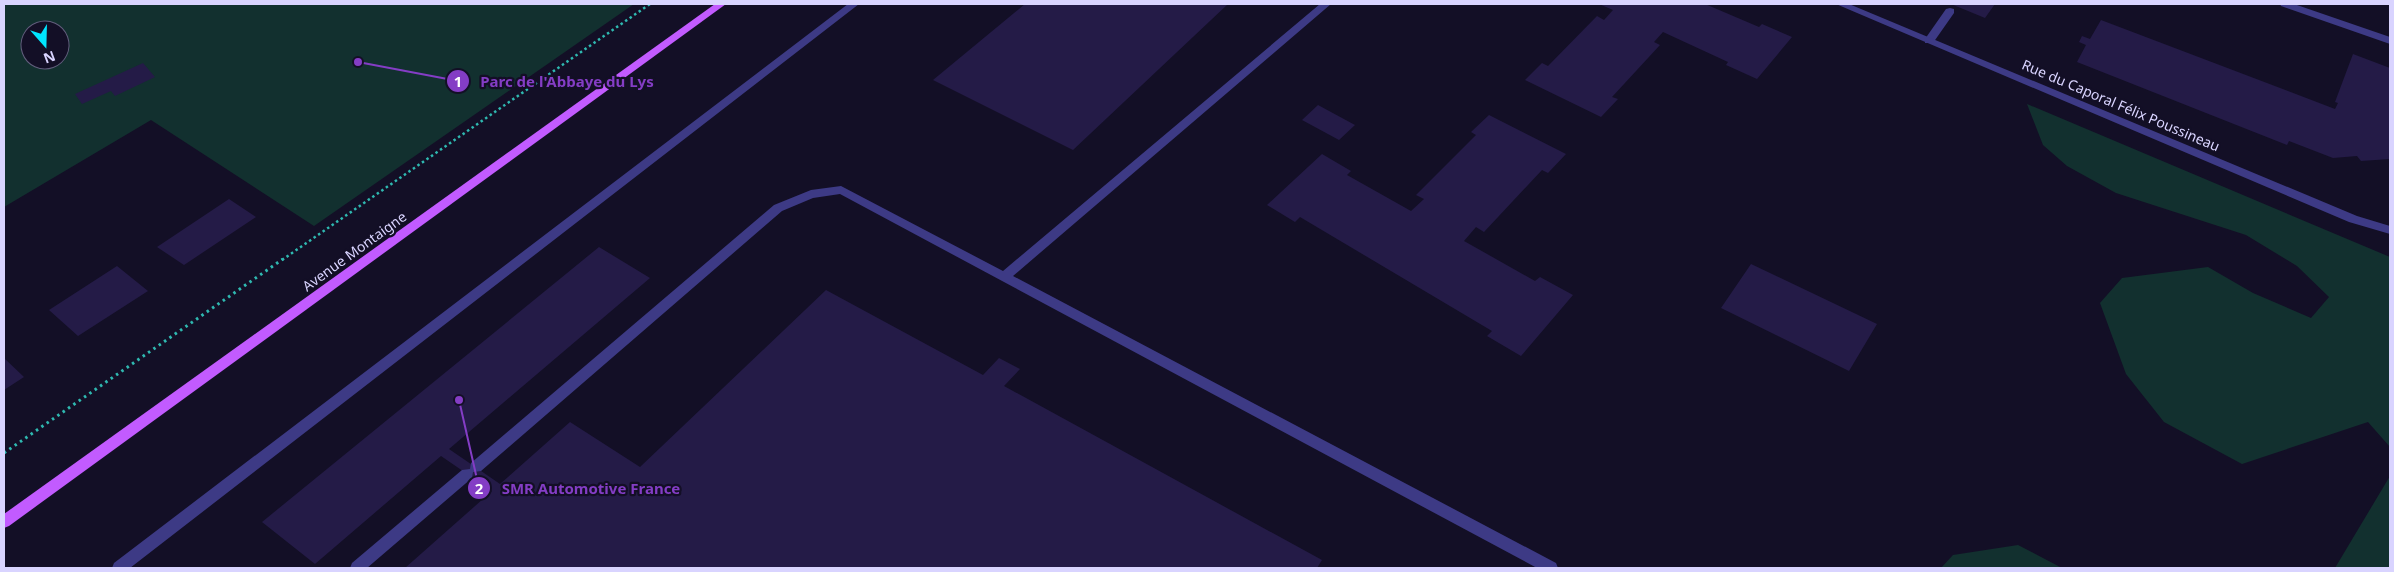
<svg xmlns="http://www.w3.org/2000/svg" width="2394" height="572" font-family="'Noto Sans',sans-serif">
<rect width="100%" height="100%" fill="#130f26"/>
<path fill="#12302f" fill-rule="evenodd" d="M4,4H634L314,226L151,120L4,207ZM30,30H60V60H30Z
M2027,104L2390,257V447L2368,422L2242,464L2164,422L2126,374L2100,303L2122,278L2208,267L2253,293L2311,318L2329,297L2297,266L2246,235L2116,193L2067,166L2043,145Z
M2390,476V568H2335Z
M2018,545L2062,568H1941L1953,555Z"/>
<path fill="#241b47" d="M1025,4H1228L1073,150L933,80Z
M1599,4H1705L1759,27L1762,24L1792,37L1757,79L1726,65L1728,62L1663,32L1654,42L1660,45L1612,97L1618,99L1601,117L1525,80L1542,63L1548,66L1597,16L1604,20L1613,10Z
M1951,4H1995L1985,18Z
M2101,20L2335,109L2338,103L2335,102L2353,54L2390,68V159L2361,161L2357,156L2333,158L2289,141L2287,145L2077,62L2086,45L2079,42L2082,36L2090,39Z
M143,63L155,77L115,96L111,91L82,104L75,94Z
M1318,105L1355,125L1339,140L1302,120Z
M1489,115L1566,154L1548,173L1542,170L1484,232L1476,227L1464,241L1535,281L1540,277L1573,295L1521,356L1487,336L1492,331L1300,217L1295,222L1267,205L1322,154L1351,171L1347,175L1411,211L1424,199L1416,195L1476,135L1471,132Z
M229,199L256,217L184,265L157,247Z
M599,247L650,278L449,449L500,484L570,422L640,467L826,290L983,375L999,358L1020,369L1004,386L1322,560L1317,568H405L492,491L441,456L315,564L262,522Z
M1751,264L1877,324L1849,371L1721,308Z
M117,266L148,291L78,336L49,310Z
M4,358L24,377L4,390Z"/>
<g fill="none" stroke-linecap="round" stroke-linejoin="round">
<path stroke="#2fb8b0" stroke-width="2.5" stroke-dasharray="2.5 3" stroke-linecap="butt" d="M282,260L650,4"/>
<path stroke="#2fb8b0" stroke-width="3" stroke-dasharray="2.5 4" stroke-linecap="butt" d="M4,453L283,259"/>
<path fill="#3d3a85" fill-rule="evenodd" d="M848,4H859L130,568H112L114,563Z
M1320,4H1331L1013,276L1556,563L1558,568H1537L840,194L813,198L782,211L481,471L473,472L472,478L367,568H350L352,563L462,470L470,469L471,463L774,205L811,190L841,186L1003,271Z
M1950,8L1954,9V13L1933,43H1925V39L1946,9Z"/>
<path fill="#3d3a85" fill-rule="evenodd" d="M1836,4H1849L2357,216L2390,226V234L2349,222Z
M2280,4H2294L2390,37V44L2281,6Z"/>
<path fill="#c25bff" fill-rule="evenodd" d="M715,4H726L9,526L4,528V514Z"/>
</g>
<g text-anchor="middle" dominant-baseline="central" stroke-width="4.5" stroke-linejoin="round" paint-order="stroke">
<g font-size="14" fill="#d9d4ff" stroke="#130f26">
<text transform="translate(2121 105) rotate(23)">Rue du Caporal Félix Poussineau</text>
<text transform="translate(354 251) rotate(-36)">Avenue Montaigne</text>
</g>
</g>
<path fill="none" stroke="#843dc5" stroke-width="2" d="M358 62L458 81M459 400L479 488"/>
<g fill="#843dc5" stroke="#130f26" stroke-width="2">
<circle cx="358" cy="62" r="5"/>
<circle cx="459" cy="400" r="5"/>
<circle cx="458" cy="81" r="12"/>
<circle cx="479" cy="488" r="12"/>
</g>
<g font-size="15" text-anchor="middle" font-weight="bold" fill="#fff">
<text x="458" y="87">1</text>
<text x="479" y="494">2</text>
</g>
<g font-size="15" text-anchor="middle" font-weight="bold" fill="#843dc5" stroke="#130f26" stroke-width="4.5" stroke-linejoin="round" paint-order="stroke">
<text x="567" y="87">Parc de l'Abbaye du Lys</text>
<text x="591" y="494">SMR Automotive France</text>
</g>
<rect width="2394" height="572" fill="none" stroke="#d9d4ff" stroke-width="10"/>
<g transform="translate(45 45) rotate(160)"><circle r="24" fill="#130f26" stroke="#625e7d"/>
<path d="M0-4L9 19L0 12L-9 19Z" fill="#00e5ff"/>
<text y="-8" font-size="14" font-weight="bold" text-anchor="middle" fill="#d9d4ff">N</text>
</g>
</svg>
